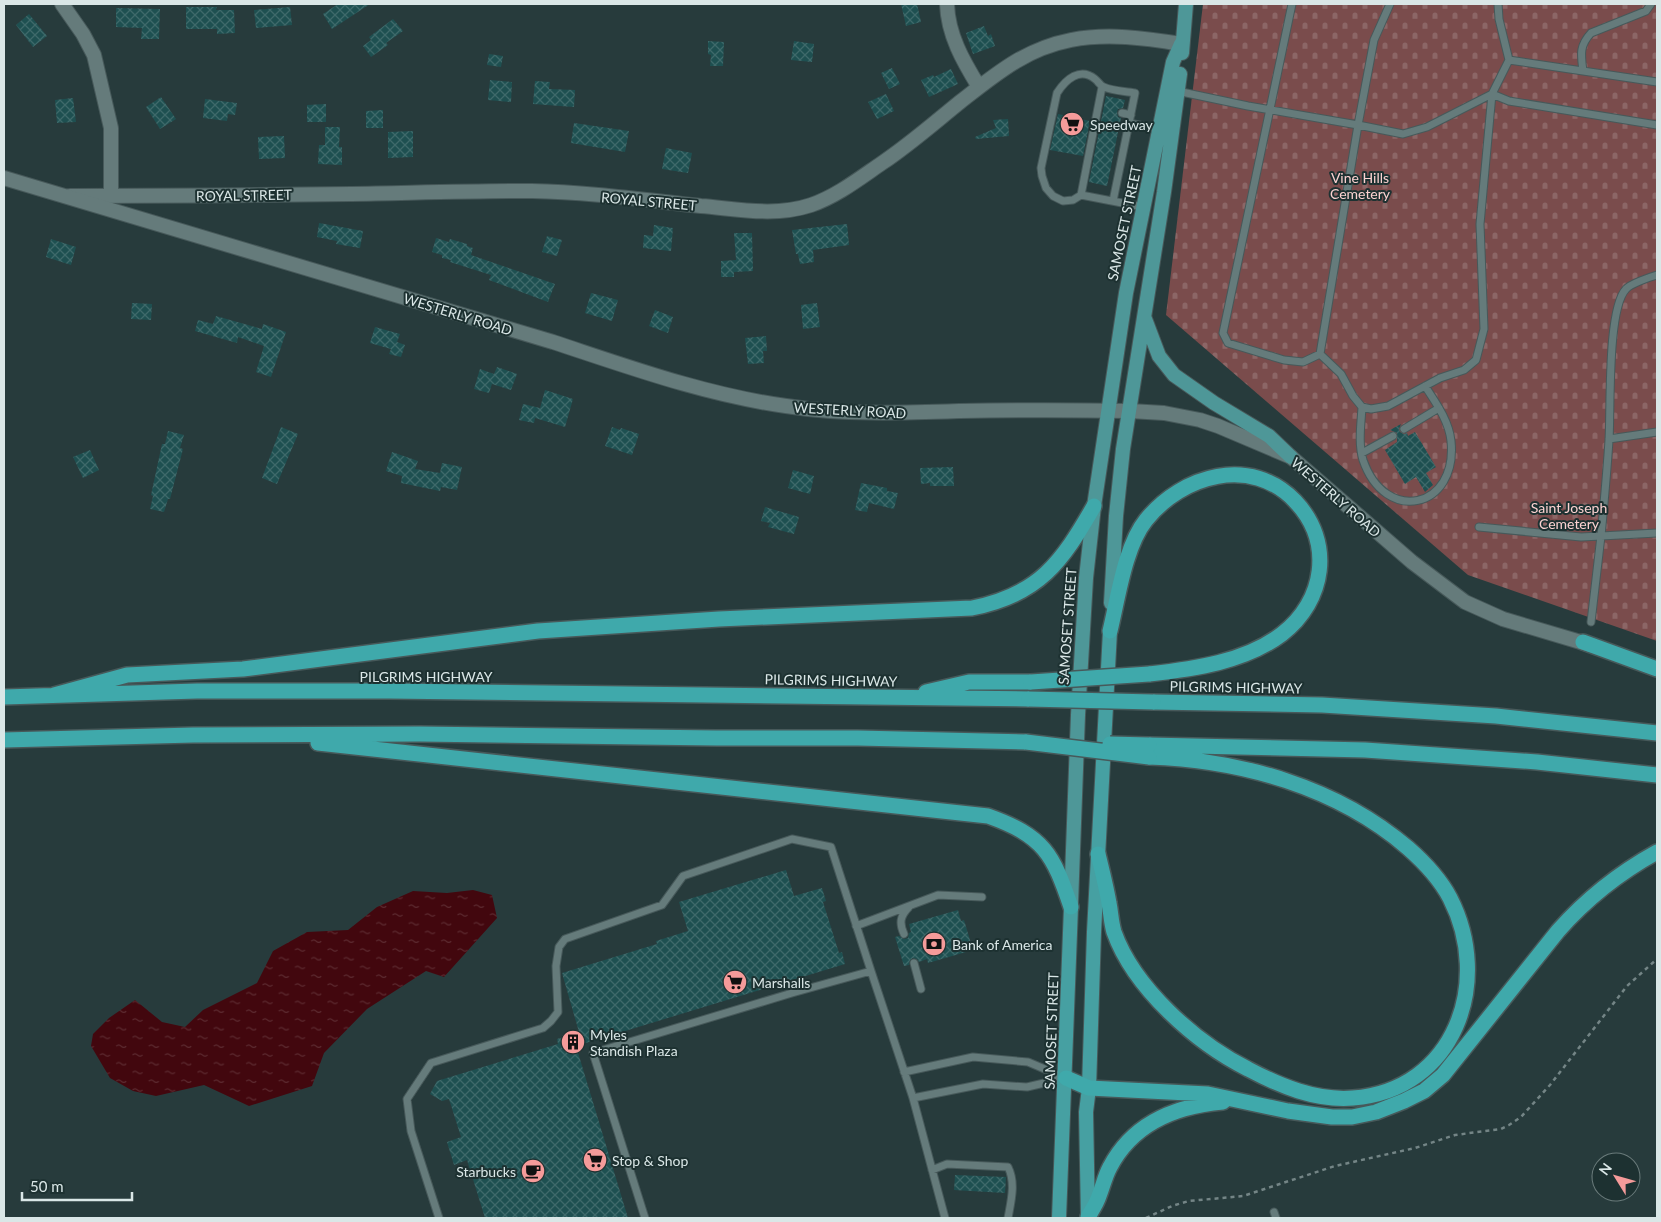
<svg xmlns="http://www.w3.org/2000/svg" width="1661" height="1222" font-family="Lato,sans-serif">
<defs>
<pattern id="cemetery-stones" width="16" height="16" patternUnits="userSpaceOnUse" patternTransform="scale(1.25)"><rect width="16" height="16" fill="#7a4c4c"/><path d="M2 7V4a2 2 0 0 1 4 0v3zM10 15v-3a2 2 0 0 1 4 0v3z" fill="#8c6666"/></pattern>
<pattern id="water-ripples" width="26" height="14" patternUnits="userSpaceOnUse" patternTransform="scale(1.25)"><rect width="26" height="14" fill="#42070e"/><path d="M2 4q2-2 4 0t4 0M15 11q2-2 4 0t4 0" fill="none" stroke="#5d2b31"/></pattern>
<pattern id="building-cross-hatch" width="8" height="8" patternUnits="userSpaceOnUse" patternTransform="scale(1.25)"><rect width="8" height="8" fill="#1e5051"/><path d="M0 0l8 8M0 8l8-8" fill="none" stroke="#3e696a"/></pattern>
</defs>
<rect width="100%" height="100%" fill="#273b3c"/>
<path fill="url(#cemetery-stones)" d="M1203,4H1657V641L1468,575L1166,315Z"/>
<path fill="url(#water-ripples)" d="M473,890L492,895L497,918L444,977L426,971L367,1009L324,1053L312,1086L249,1106L204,1085L156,1096L133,1091L110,1078L91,1046L93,1034L109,1018L135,1000L162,1022L185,1027L203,1010L257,983L273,951L307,932L348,930L377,907L413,891L447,893Z"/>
<path fill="url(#building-cross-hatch)" d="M338,4H370L332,29L323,14Z
M901,4H917L921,22L906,26Z
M186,7H217L216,10H234L235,33L217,34V29H186Z
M290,7L292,25L256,28L254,10Z
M116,8L160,9L159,39H141L142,28L116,27Z
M29,14L47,36L33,47L16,25Z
M393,19L403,31L386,43L388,45L371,57L363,46L371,40L369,37Z
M984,26L988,36L991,34L995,46L973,54L966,33Z
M708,41L724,42L723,66H710L711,55L708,54Z
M794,41L814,44L812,62L791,60Z
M489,54L503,56L501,67L487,65Z
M892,68L900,84L889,89L881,73Z
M951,69L958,84L929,97L921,80L933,75L934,77Z
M490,80L512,82L511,102L488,100Z
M535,81L550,82L549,89L575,90L574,107L533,104Z
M886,94L894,111L877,119L868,102Z
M1106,96L1125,100L1123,108L1118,109L1117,112L1118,117L1121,118L1107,186L1089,182Z
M161,97L176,119L160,129L146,107Z
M73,98L76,122L57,123L55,100Z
M205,99L237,103L235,115L228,114L227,121L203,118Z
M326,104V122H307V105Z
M383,110V128H366V111Z
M1058,114L1090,121L1083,156L1050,150Z
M1008,119L1009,136L976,139L975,137L996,128L993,120Z
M574,123L629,131L625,152L571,143Z
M325,127H340L339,147H342V165L318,164L319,145H325Z
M413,131V157L388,158V132Z
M284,136L285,158L259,159L258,137Z
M666,148L692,153L688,173L662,169Z
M319,223L363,231L360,248L336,244L337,241L317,237Z
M847,224L849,245L813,250L814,262L800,264L798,254H796L792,230Z
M654,225L673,228L671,251L643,248L644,235L653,236Z
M734,233H752L753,271L734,272V277H721V261L736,260Z
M547,236L562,240L557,256L542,252Z
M436,238L449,242L450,239L467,244V246L473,248L471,255L555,284L548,302L489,280L491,275L450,262L451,260L442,258V255L432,252Z
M51,239L76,247L71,265L46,257Z
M591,293L618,300L612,321L585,313Z
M132,303L152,304L151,320L131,319Z
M817,303L820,327L803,329L801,305Z
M655,310L673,317L668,333L649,326Z
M216,316L262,329L263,324L286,332L271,377L256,372L264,346L238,337L237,343L195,331L198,320L213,324Z
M375,327L400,334L397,342L405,345L401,357L389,354L391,349L370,343Z
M766,336L767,351H763L764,363L748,364L745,338Z
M497,367L517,374L511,390L492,384L489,393L474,389L480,369L494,374Z
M545,390L573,399L565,427L535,418L534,423L519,420L523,404L540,408Z
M1401,424L1399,429L1400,432L1404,434L1407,433L1408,436L1415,432L1436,467L1426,473L1433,485L1425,492L1416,477L1405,484L1385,450L1397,442V433L1390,430Z
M281,427L298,434L277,484L262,478Z
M612,427L620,430L621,428L639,434L632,455L605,446Z
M168,431L184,435L180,448L183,449L170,499H168L164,512L150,509L153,496L151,495L162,444H165Z
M90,450L99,470L83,478L73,457Z
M392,452L418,461L415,469L440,473L442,463L462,467L457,490L441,487L440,491L401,483L402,476L386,471Z
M953,467L954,486H930V483L921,484L920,468Z
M793,470L814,476L810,494L788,488Z
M861,483L887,488V491L898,493L894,509L869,503L867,512L855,510Z
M765,507L799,517L794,534L768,527L770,523L761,521Z
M786,870L794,896L822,888L826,901L823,902L839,953L842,952L845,964L576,1046L628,1218H485L467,1160L454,1165L447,1142L461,1137L449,1099L442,1101L430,1094L437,1081L558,1044L557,1039L579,1032L562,973L657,944L656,941L688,931L679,902Z
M958,910L961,921L964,920L973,950L928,963L927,959L919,962L917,959L913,958L910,960L909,965L904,966L895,937L899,936L904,939L908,938L909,933L911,932L909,924Z
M955,1175L1006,1177L1005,1193L954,1190Z"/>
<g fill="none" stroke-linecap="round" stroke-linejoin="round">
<g stroke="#47595a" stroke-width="9">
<path id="service" d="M1292,4L1223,333L1228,343L1284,360L1303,362L1320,354L1341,374L1353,396L1362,407L1371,409L1388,406L1440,378L1464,370L1476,360L1484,329L1480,224L1492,94L1509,101L1657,125
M1498,4L1499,19L1509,60L1657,82
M1583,71C1581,55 1579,46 1591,33L1646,11L1651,4
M1177,91L1248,106L1358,125L1374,40L1390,4
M1122,113L1131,115
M1081,195L1102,87
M1113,201L1129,123
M1143,207L1081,195L1073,200L1063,201L1053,196L1046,188L1042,176L1041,168L1057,93C1066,79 1080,67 1095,79C1099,82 1100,86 1104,87C1113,91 1125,91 1135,93L1129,123L1159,129
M1657,275C1650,277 1630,284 1626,289C1607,309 1611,410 1609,440C1607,472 1604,504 1601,536L1657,533
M1320,354L1358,125L1403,134L1427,127L1492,94L1509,60
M1362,407C1361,425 1358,443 1363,460C1385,525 1458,509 1451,441C1449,421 1436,403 1425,386
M1404,429L1439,408
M1609,439L1657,432
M1362,453L1393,436
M1479,527L1581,537L1601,536L1591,622
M856,926L938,895L982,897
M904,934C899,923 900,916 909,907
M914,963L921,989
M904,1072L973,1057L1028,1062L1066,1078L1027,1087L983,1084L913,1098
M932,1170L947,1164L1008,1167C1016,1183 1011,1201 1008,1218
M1274,1212L1276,1218
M439,1218L411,1131L407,1099L431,1063L543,1028L551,1021L558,1012L556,966L559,947L565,939L662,905L683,876L792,839L831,847L871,971
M645,1218L593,1053L792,993L871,971L913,1098L945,1218"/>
</g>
<g stroke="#47595a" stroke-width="16">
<path id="minor" d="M62,4L83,34L94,55L111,128V196
M947,4C948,35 963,61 979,87
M70,196C164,196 257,195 351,194C411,193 472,191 532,191C588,192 645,200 701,206C738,209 775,217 811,205C837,196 860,178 882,163C909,145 934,123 960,102C996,74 1025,49 1071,40C1107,33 1145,38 1181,44
M1130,411L1164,413L1200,420L1218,426L1291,457L1412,562L1465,602L1503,619L1594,646"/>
</g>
<g stroke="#47595a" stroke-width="16">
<path id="tertiary" d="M4,178L553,342C629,367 706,395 786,406C844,415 901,413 960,411C1016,410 1073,410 1130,411"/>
</g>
<g stroke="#47595a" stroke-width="16">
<path id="primary" d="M1182,53L1186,4
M1145,319L1159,356L1174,375L1214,403L1269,436L1291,457
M1111,603L1116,516L1123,449L1164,192L1180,74
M1071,904L1078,715L1086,578L1094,506L1126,293L1173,62L1181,44"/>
</g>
<g stroke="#47595a" stroke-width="16">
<path id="trunk" d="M1059,1218L1071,907
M1088,1218L1086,1112L1089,1088L1094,932L1110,631"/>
</g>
<g stroke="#47595a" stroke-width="18">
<path id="motorway" d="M1110,631C1118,598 1125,546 1146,520C1182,475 1251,455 1295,501C1334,542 1325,601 1282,634C1245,662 1194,669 1149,674
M1583,642L1657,669
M926,692L969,682H1031
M54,695L127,675L243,669L538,631L719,619L972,608C1039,595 1062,562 1094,506
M4,697L197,691H389L1029,699
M1153,702L1322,705L1496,716L1657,733
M4,740L193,735L420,734L716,738H858L1026,742
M318,743L988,816C1044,836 1053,854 1071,907
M1149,745L1365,750L1537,762L1657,775
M1098,854C1102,870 1106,886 1109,903C1111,913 1111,922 1114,932C1134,988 1196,1043 1248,1069C1280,1086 1316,1101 1353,1098C1455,1090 1493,982 1450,898C1440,879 1424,862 1408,848C1337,787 1241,760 1149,757
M1066,1078L1089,1088L1208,1094L1288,1111L1332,1117H1352L1376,1112L1404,1101L1424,1091L1443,1075L1558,931C1587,898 1619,873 1657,852
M1088,1217C1092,1210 1097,1203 1099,1196C1103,1186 1105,1176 1110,1167C1133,1123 1175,1106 1223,1102"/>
</g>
<path stroke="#748586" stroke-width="2.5" stroke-dasharray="4 4" stroke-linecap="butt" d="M1146,1218L1172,1206L1189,1201L1243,1196L1335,1166L1415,1148L1455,1135L1501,1129L1509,1125L1521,1117L1550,1085L1627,986L1657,959"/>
<use href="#service" stroke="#657b7b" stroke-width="7"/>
<use href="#minor" stroke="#657b7b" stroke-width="14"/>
<use href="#tertiary" stroke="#657b7b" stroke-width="14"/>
<use href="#primary" stroke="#4e9798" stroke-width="14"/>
<use href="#trunk" stroke="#46a0a2" stroke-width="14"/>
<use href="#motorway" stroke="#3fa9ab" stroke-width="15"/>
<g stroke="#47595a" stroke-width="18" stroke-linecap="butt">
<path id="motorway-bridge" d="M1031,682L1149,674
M1029,699L1153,702
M1026,742L1149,757
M1110,744L1149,745"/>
</g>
<use href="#motorway-bridge" stroke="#3fa9ab" stroke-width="15"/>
</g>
<defs>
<g id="supermarket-disc" transform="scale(1.25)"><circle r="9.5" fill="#f59b9a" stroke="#1d3131"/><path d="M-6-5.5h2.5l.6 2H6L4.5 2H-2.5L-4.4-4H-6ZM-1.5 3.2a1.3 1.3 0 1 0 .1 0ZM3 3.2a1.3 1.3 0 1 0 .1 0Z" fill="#111"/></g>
<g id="bank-disc" transform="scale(1.25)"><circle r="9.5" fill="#f59b9a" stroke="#1d3131"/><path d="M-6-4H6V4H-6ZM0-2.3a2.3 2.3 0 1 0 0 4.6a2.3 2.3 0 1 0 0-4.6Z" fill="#111"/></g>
<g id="building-disc" transform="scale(1.25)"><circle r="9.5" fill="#f59b9a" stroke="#1d3131"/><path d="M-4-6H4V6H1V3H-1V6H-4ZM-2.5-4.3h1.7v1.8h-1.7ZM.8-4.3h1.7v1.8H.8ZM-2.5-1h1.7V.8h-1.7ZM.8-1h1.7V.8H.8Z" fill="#111"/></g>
<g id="cafe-disc" transform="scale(1.25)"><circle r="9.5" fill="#f59b9a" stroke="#1d3131"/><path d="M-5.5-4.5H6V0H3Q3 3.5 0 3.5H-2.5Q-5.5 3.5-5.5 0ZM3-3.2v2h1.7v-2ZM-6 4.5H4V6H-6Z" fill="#111"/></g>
</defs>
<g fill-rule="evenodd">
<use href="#supermarket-disc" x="1072" y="124"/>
<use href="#bank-disc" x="934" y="944"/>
<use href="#supermarket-disc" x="735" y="982"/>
<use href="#building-disc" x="573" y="1042"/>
<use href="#supermarket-disc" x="595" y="1160"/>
<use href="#cafe-disc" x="533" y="1171"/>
</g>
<g text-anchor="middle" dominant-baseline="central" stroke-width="4" stroke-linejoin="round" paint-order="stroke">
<g font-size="14" fill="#dae7e7" stroke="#1d3131" text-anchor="start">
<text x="1090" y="124">Speedway</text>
<text x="952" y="944">Bank of America</text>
<text x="752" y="982">Marshalls</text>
<text x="590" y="1034">Myles<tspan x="590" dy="16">Standish Plaza</tspan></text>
<text x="612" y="1160">Stop &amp; Shop</text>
<text x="516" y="1171" text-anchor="end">Starbucks</text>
</g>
<g font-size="14" fill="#fcd2d1" stroke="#1d3131">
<text x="1360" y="177">Vine Hills<tspan x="1360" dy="16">Cemetery</tspan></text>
<text x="1569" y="507">Saint Joseph<tspan x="1569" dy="16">Cemetery</tspan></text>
</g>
<g font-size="14" fill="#dae7e7" stroke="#1d3131">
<text transform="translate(244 195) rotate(-1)">ROYAL STREET</text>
<text transform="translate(649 201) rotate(5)">ROYAL STREET</text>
<text transform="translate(1124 223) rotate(-78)">SAMOSET STREET</text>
<text transform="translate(458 314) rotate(17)">WESTERLY ROAD</text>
<text transform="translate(850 410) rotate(3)">WESTERLY ROAD</text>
<text transform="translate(1336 497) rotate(41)">WESTERLY ROAD</text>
<text transform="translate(1067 626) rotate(-86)">SAMOSET STREET</text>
<text x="426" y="676">PILGRIMS HIGHWAY</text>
<text transform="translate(831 680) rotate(1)">PILGRIMS HIGHWAY</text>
<text transform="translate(1236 687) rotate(1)">PILGRIMS HIGHWAY</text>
<text transform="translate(1051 1031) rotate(-88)">SAMOSET STREET</text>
</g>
</g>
<rect width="1661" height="1222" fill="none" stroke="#dae7e7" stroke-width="10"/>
<g transform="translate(1616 1177) rotate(307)"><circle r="24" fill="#1d3131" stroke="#697a7a"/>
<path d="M0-4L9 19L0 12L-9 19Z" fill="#f59b9a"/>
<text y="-8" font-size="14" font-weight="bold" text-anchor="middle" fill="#dae7e7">N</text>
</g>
<path d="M22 1192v8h110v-8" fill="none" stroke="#dae7e7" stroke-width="2.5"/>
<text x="30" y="1192" font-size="15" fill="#dae7e7" stroke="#1d3131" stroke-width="4" paint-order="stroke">50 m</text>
</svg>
